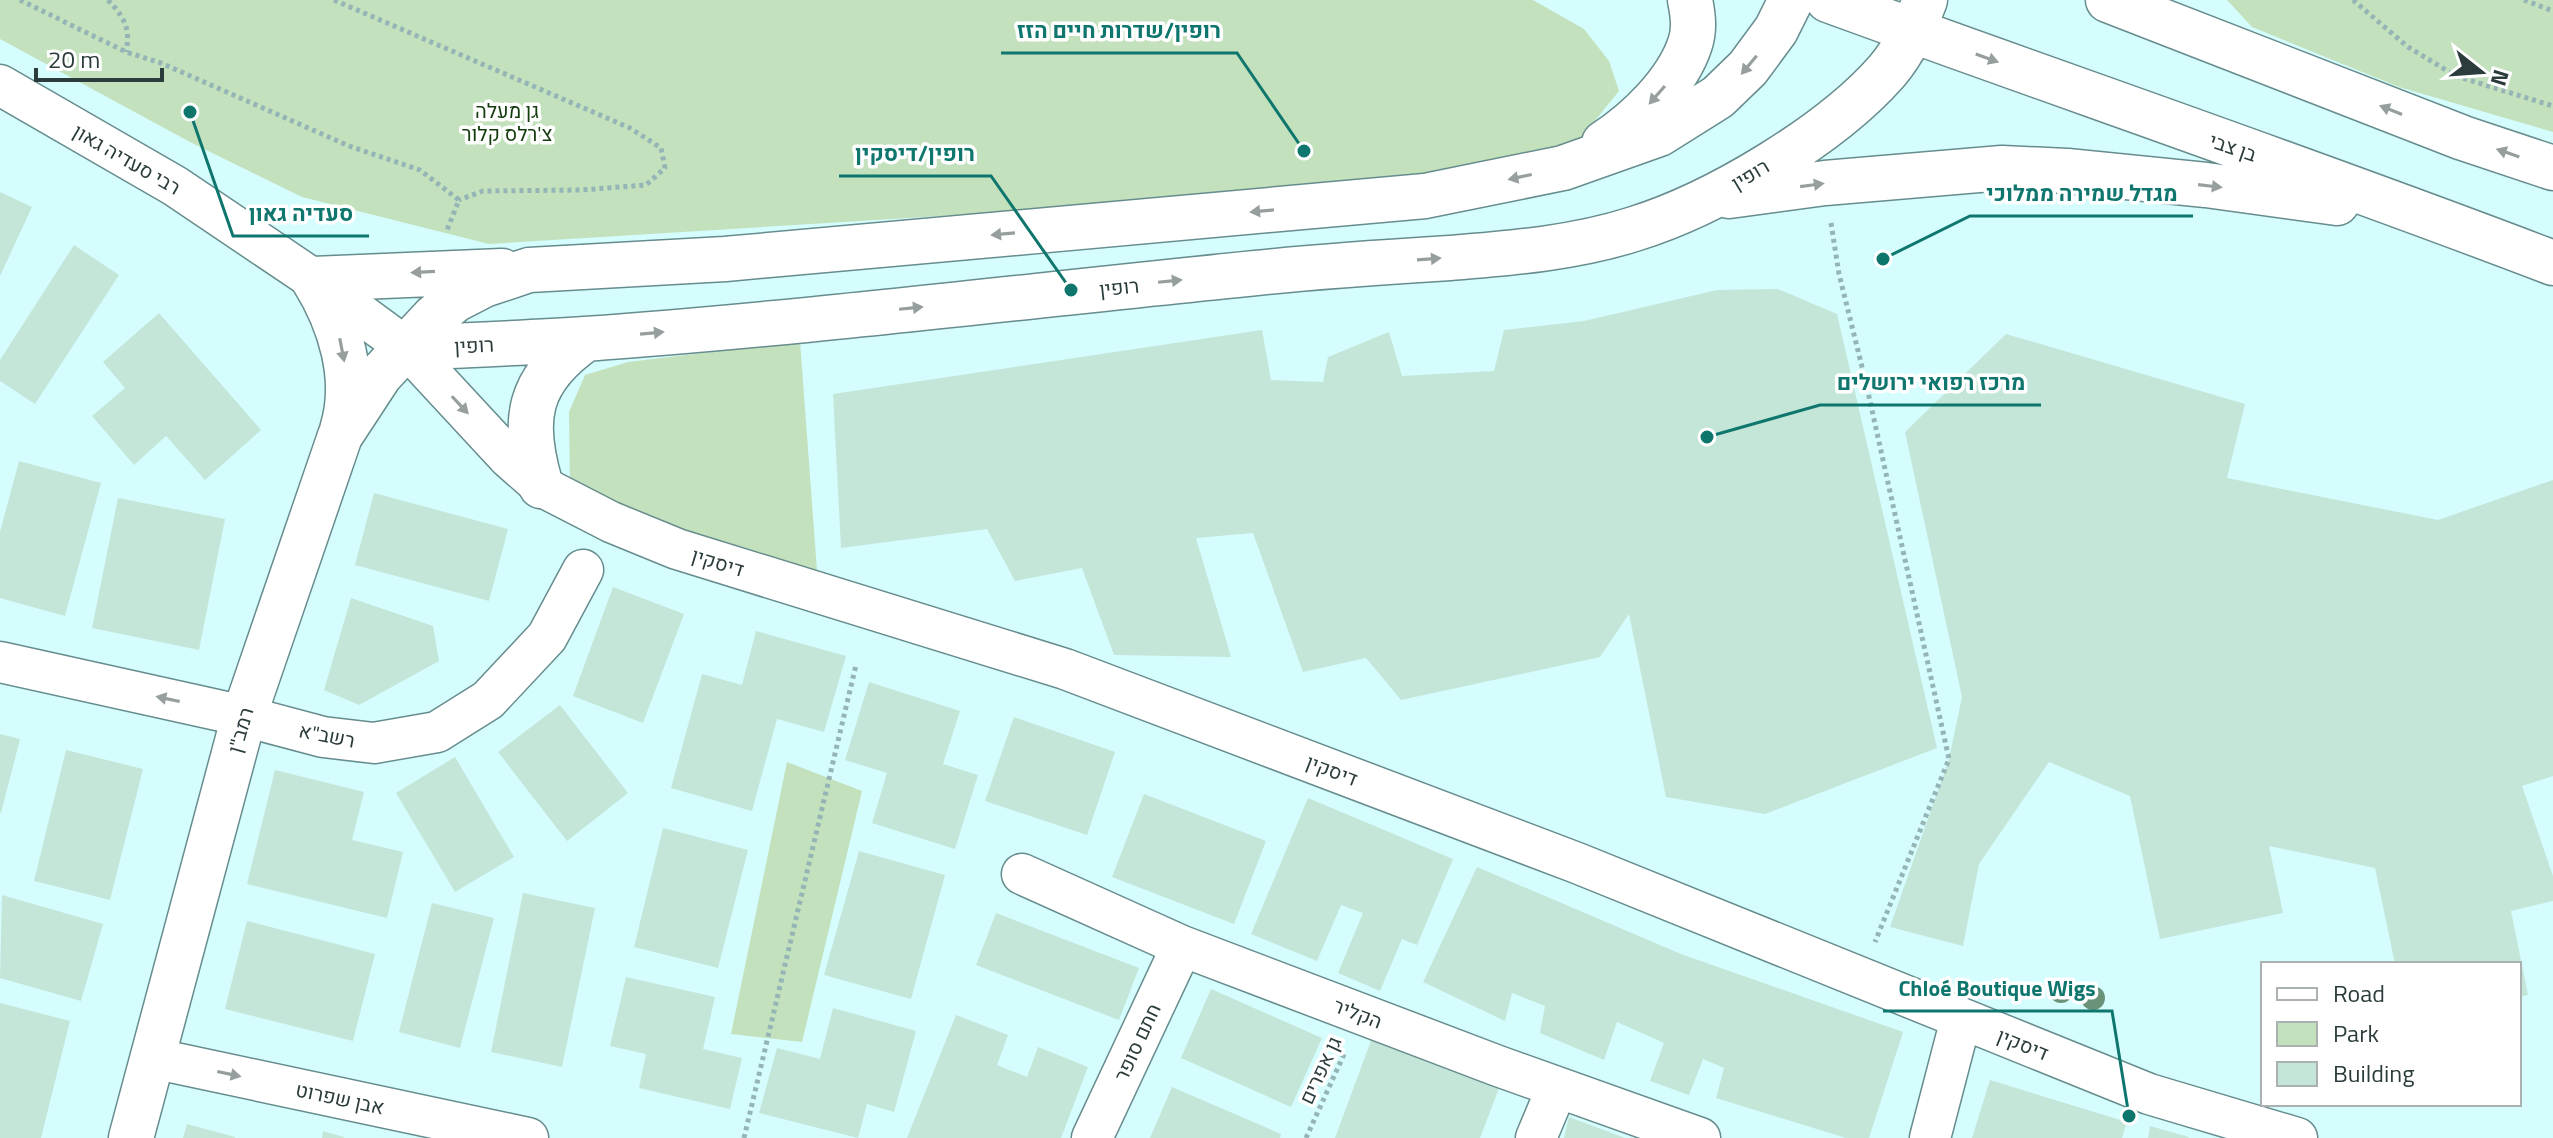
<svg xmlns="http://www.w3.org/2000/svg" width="2553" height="1138" font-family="'Titillium Web',Heebo,sans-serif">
<rect width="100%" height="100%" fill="#d5fdfe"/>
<path fill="#c3e1bd" d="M0,0H1533L1584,29L1609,61L1619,91L1581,138L1550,158L1437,178L1101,206L489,244L302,197L190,142L0,39Z
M2227,0H2553V132L2399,87L2252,27Z
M800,341L817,571L649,524L570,486L569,412L585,375L628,362Z
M787,762L862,791L802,1042L731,1034Z"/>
<path fill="#c3e6d8" d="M0,192L32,207L0,276Z
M74,245L119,275L35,404L0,381V360Z
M1778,289L1837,314L1937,748L1765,814L1666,797L1629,614L1600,657L1401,700L1366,658L1303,672L1253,533L1196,538L1231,657L1114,655L1082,568L1015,581L987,529L841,548L833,394L1262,330L1271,380L1323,382L1328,357L1389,332L1402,376L1494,371L1504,330L1584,321L1717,290Z
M159,313L261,430L205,480L166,436L134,465L92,416L125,388L103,362Z
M2006,334L2245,404L2227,478L2438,520L2553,480V776L2522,786L2553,876V901L2511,911L2528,995L2519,997V964H2395L2375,868L2269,846L2283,913L2160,939L2130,796L2049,762L1979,864L1963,946L1890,927L1949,759L1962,697L1905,432Z
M19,461L101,483L65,616L0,598V532Z
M374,493L508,529L489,601L355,565Z
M118,498L225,519L199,650L92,628Z
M613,587L684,614L643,723L573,696Z
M351,598L433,626L439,661L359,705L324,690Z
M756,631L846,656L824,732L777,719L752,811L671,788L702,674L742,685Z
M869,682L960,711L943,764L978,775L955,849L872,823L887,773L845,760Z
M560,705L628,793L567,841L498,752Z
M1014,717L1115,752L1087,835L985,801Z
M0,734L20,739L1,813H0Z
M66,750L143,769L110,900L34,881Z
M455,757L514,857L455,892L396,793Z
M275,770L364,792L352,840L403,852L387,918L247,884Z
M1144,794L1266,841L1234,924L1112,877Z
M1308,798L1453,859L1417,945L1402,939L1380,991L1338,973L1363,913L1341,905L1317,961L1251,934Z
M663,828L748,850L718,968L634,947Z
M859,851L945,875L911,999L824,975Z
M1477,867L1681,954L1903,1032L1869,1138H1846L1716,1098L1724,1068L1703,1059L1689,1095L1650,1081L1664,1043L1617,1022L1604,1060L1540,1033L1545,1006L1512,993L1505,1021L1423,982Z
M523,893L595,908L562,1067L491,1052Z
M2,895L103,924L81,1001L0,978Z
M432,903L494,918L460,1048L399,1032Z
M996,913L1139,968L1119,1020L976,965Z
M247,921L375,954L353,1041L225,1009Z
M626,977L715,997L703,1049L742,1058L730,1109L639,1088L646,1054L610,1046Z
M1211,989L1322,1038L1291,1107L1181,1058Z
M0,1003L70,1021L41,1138H0Z
M833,1008L916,1031L894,1112L867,1104L858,1138L759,1113L777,1048L820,1059Z
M956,1015L1008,1035L997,1065L1027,1077L1038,1047L1088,1067L1061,1138H907Z
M1373,1035L1501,1083L1480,1138H1335Z
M1990,1080L2127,1122L2122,1138H1972Z
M1172,1087L1281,1134L1280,1138H1150Z
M1569,1117L1625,1138H1564Z
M187,1124L235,1137V1138H183Z
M2150,1126L2189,1137V1138H2148Z
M323,1131L344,1137V1138H322Z"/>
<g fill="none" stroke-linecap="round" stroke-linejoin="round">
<g stroke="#678c8d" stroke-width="43">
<path id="street" d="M0,85L175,186L313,279L407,348L508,457L541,486L611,522L677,549L1065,669L1577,863L2149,1094L2297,1138
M0,662L244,716L323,737L374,743L437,732L488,700L547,637L583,570
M1022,874L1182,946L1498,1066L1700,1138
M152,1058L528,1138
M1092,1138L1182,946
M1536,1138L1557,1088
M1930,1138L1961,1019"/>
</g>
<g stroke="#678c8d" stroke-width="47">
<path id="secondary" d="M1828,0C2069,88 2313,171 2553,263
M2108,0L2463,138L2553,168
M1604,143C1638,121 1677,83 1690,44C1695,29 1693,15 1690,0
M1729,196L1825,183L2002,168L2067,171L2206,185L2337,203
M407,348C466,345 526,343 585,339C809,323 1033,295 1256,273C1321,266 1386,262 1450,258C1512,253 1575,248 1634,229C1715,204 1831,135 1887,71C1905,50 1915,26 1925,0
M342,430C358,379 340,322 313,279L502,271
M541,486C521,420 527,380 586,339
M131,1138L244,716L340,436L380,375L434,317L455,300L484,285L529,270L725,259L1425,196L1563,168L1659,134L1718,97L1748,68L1776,30L1791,0"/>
</g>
<path stroke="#95b4b5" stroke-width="5" stroke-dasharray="4 4" stroke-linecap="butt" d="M20,0L126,52L161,63L349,146L420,170L459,200L447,230
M108,0C124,17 131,28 126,52
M334,0L630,128L661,148L665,168L646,185L581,190L483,191L459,200
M2353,0L2408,47L2456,76L2553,106
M2524,0L2553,11
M1831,223L1839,274L1866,383L1949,759L1875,942
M744,1138L856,665
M1306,1138L1345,1052"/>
<use href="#street" stroke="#fff" stroke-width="40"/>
<use href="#secondary" stroke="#fff" stroke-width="44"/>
</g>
<g fill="#6a9279">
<circle cx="2061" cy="991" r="12"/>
<circle cx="2093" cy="998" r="12"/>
</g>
<defs><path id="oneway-solid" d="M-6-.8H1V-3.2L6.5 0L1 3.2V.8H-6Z" transform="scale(2)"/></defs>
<g fill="#969e9e">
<use href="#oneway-solid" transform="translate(1987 58) rotate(20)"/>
<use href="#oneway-solid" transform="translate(1749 65) rotate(130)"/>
<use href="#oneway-solid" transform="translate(1657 95) rotate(131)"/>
<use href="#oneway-solid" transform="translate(2391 110) rotate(-158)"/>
<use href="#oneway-solid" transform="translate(2508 153) rotate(-161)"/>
<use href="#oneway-solid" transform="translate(1520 177) rotate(168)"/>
<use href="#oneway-solid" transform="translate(1812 185) rotate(-8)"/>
<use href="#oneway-solid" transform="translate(2210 186) rotate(7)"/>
<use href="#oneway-solid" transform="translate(1262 211) rotate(175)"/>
<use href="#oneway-solid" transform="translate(1003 234) rotate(175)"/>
<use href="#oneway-solid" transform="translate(1429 259) rotate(-4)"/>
<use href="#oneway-solid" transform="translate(423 272) rotate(177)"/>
<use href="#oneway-solid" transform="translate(1170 281) rotate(-6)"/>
<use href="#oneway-solid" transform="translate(911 308) rotate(-6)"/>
<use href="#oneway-solid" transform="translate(652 333) rotate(-5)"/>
<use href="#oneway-solid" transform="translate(342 350) rotate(79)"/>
<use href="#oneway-solid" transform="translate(460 405) rotate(47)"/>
<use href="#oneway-solid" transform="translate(168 699) rotate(-168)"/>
<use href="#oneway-solid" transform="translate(229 1074) rotate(12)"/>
</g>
<g text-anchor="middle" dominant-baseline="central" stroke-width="7" stroke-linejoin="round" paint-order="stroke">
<g font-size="20" fill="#133b0c" stroke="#fff">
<text x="507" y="110">גן מעלה<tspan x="507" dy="23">צ'רלס קלור</tspan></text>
</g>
<g font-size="20" fill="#2c3c3c" stroke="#fff">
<text transform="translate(2233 147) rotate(19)">בן צבי</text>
<text transform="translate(127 159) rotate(30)">רבי סעדיה גאון</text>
<text transform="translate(1750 174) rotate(-31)">רופין</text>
<text transform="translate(1119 287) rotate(-6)">רופין</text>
<text transform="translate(474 345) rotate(-3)">רופין</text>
<text transform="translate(718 562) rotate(17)">דיסקין</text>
<text transform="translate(240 730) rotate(-74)">רמב"ן</text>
<text transform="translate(327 735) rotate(11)">רשב"א</text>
<text transform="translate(1332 770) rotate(21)">דיסקין</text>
<text transform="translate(1358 1013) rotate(21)">הקליר</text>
<text transform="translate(1137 1042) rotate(-65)">חתם סופר</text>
<text transform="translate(2023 1044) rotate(22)">דיסקין</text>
<text transform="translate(1320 1070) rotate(-65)">גן אפרים</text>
<text transform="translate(340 1098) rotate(12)">אבן שפרוט</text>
</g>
</g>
<path fill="none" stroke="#0f766e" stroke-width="3" d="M1304 151L1237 53H1001M1071 290L991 176H839M1883 259L1970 216H2193M190 112L233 236H369M1707 437L1820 405H2041M2129 1116L2112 1011H1883"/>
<g fill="#0f766e" stroke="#fff" stroke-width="3">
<circle cx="1304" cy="151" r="8"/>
<circle cx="1071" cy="290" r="8"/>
<circle cx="1883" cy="259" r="8"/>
<circle cx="190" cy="112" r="8"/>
<circle cx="1707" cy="437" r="8"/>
<circle cx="2129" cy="1116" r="8"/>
</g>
<g font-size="22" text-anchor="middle" font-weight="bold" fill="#0f766e" stroke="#fff" stroke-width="7" stroke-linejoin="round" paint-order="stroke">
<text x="1119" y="38">רופין/שדרות חיים הזז</text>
<text x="915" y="161">רופין/דיסקין</text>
<text x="2082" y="201">מגדל שמירה ממלוכי</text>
<text x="301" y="221">סעדיה גאון</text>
<text x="1931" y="390">מרכז רפואי ירושלים</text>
<text x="1997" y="996">Chloé Boutique Wigs</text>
</g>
<rect x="2261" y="962" width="260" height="144" fill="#ffffff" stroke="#abb1b1" stroke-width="2"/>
<rect x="2277" y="988" width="40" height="12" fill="#ffffff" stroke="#abb1b1" stroke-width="2"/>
<text x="2333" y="1002" font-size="24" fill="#2c3c3c">Road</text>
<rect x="2277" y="1022" width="40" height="24" fill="#c3e1bd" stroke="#abb1b1" stroke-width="2"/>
<text x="2333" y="1042" font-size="24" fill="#2c3c3c">Park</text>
<rect x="2277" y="1062" width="40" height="24" fill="#c3e6d8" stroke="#abb1b1" stroke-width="2"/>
<text x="2333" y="1082" font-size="24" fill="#2c3c3c">Building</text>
<g transform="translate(2481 72) rotate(107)" stroke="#ffffff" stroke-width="6" paint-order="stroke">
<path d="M0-6L14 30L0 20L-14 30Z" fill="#2c3c3c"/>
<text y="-12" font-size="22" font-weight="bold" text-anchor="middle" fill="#2c3c3c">N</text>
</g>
<path d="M36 68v12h126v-12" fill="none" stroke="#2c3c3c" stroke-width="4"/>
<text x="48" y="68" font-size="24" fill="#2c3c3c" stroke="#ffffff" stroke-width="6" paint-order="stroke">20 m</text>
</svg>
